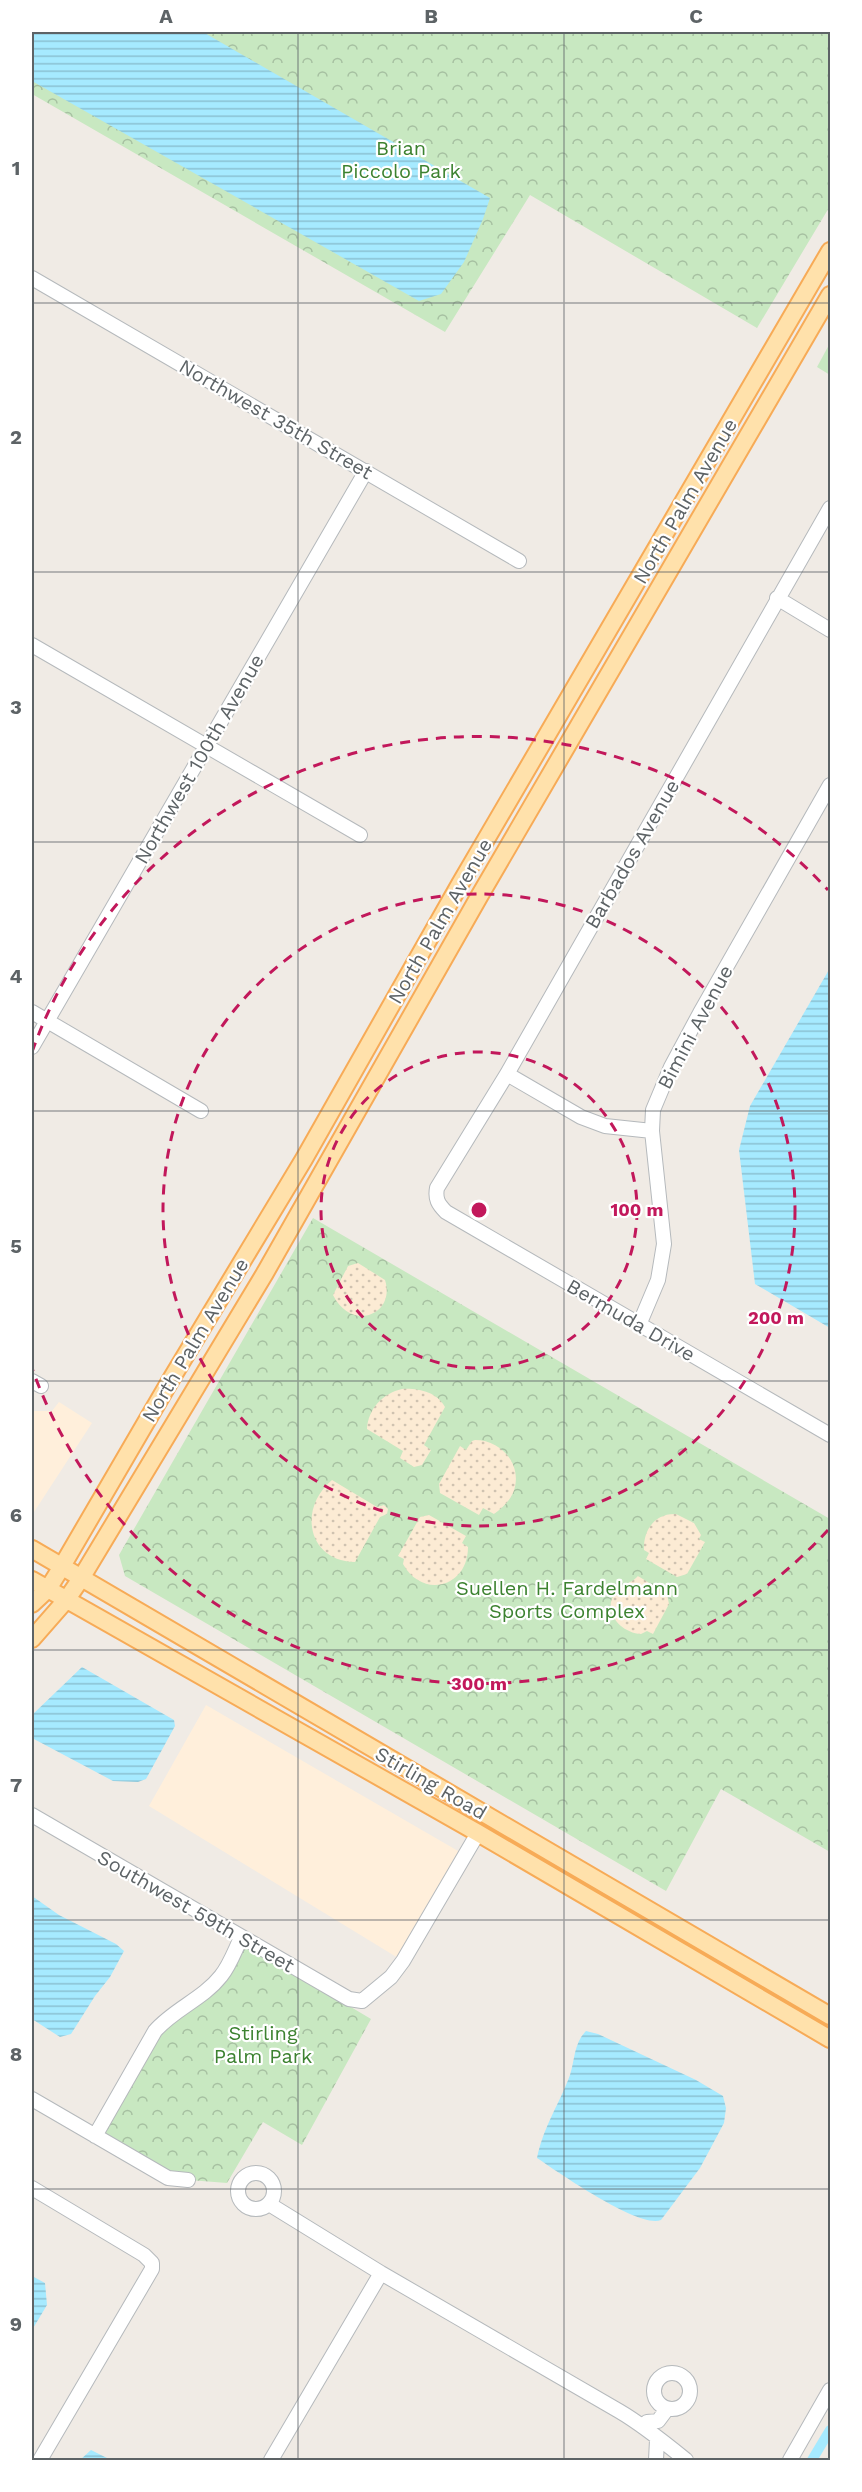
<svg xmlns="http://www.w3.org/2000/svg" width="862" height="2492" font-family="'Work Sans',sans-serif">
<defs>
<pattern id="forest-crowns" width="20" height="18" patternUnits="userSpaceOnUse" patternTransform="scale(1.5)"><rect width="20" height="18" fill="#c8e8c1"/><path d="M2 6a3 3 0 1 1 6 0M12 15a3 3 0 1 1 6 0" fill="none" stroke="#a6c0a1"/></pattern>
<pattern id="sand-dots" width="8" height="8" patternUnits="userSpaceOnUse" patternTransform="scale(1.5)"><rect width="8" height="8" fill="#fcebd4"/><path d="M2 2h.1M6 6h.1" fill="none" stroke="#cfc2b0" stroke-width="1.8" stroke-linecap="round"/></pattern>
<pattern id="water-rules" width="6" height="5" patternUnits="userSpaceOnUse" patternTransform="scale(1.5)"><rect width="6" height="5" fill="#a6eaff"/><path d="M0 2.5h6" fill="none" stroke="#8ac1d2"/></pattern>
</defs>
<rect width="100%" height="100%" fill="#f0ebe5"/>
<path fill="#ffefdb" d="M59,1402L92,1423L34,1512L32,1511V1411H52Z
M206,1705L465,1855L403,1961L149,1806Z"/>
<path fill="#c8e8c1" d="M830,343V375L817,367Z"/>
<path fill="url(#forest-crowns)" d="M32,32H830V206L757,328L530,195L445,332L32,94Z
M313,1218L830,1519V1852L721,1789L666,1891L125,1576L119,1555Z
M240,1941L371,2019L302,2145L263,2122L227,2183L189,2180L95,2136L161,2024L210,1987Z"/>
<path fill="url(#sand-dots)" d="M358,1263L385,1280C396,1314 352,1333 333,1295L348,1266Z
M402,1389C418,1388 437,1392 445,1407L424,1445L431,1450L422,1465L414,1467L400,1458L403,1451L367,1429C368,1409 383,1393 402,1389Z
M475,1440C502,1440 524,1466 513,1493C509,1502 502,1508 494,1514L483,1508L479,1515L440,1493L439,1484L460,1446L466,1450L472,1441Z
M332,1480L377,1507L384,1505L388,1509L387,1514L380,1517L355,1562C307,1561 298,1508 332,1480Z
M676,1514L694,1523L701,1535L699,1539L705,1542L687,1574L677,1577L646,1559L649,1553L644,1550C643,1530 655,1513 676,1514Z
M429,1515L466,1536L462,1543L468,1547C468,1588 422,1599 403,1564L404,1559L398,1556L420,1517Z
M638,1576L667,1594L669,1604L653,1634L647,1631L641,1634C620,1633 599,1609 618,1590C624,1584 633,1582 638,1576Z"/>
<path fill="url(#water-rules)" d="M32,32H203L490,198L483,219L464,262L441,294L419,301L32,81Z
M830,968V1328L755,1284L739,1150L750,1106Z
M82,1667L174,1720L175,1726L146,1779L138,1782L113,1781L32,1738V1715Z
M32,1896L59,1915L116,1944L124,1951L110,1977L95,1996L71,2034L60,2037L32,2019Z
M586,2031L598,2034L696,2080L723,2096L726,2108L724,2123L700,2168L661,2220C639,2229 558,2172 537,2158C544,2125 559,2105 570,2075C575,2059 574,2043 586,2031Z
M32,2276L45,2283L47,2305L32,2330Z
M91,2450L111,2460H80Z"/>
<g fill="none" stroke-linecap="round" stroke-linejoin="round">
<path stroke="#a6eaff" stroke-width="10" d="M812,2460L830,2430"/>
<g stroke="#b5b9bc" stroke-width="16">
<path id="minor" d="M32,278L519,561
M830,508L507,1074L437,1188C435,1199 438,1204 446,1212L830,1435
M777,598L830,630
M32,645L360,835
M32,1012L201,1111
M32,1047L366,471
M507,1074L581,1117L605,1126L652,1131
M639,1325L658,1280L664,1244L652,1131L653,1110L671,1067L700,1013L830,785
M32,1381L41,1386
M32,1815L349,1999L362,2001L391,1977L403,1961L478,1833
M32,2099L168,2178L188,2180
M95,2136L155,2031C174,2009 203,1999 221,1976C230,1965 235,1950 241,1938
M238 2191a18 18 0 1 1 36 0a18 18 0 1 1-36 0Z
M32,2188L144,2255L152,2263V2269L40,2460
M269,2204L381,2273L619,2411C643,2425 665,2443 686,2460
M654 2391a18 18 0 1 1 36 0a18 18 0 1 1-36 0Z
M644,2426L647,2422L658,2421L667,2409
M271,2460L381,2273
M656,2460L657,2440
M790,2460L830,2390"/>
</g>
<g stroke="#f7ab57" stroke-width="20">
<path id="major" d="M32,1549L830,2016
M32,1580L478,1833L830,2039
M32,1604L48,1589L61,1568L173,1376L304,1159L460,884L830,251
M32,1639L67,1599L80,1580L265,1273L480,895L830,295"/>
</g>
<use href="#minor" stroke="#fff" stroke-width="14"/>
<use href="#major" stroke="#ffe1ab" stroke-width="16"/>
</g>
<path fill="none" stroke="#5d6366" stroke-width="1.5" stroke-opacity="0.55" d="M298,32V2460M564,32V2460M32,303H830M32,572H830M32,842H830M32,1111H830M32,1381H830M32,1650H830M32,1920H830M32,2189H830"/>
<g fill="none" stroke="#c2185b" stroke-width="3" stroke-dasharray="10 8">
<circle cx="479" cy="1210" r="158"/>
<circle cx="479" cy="1210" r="316"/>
<path d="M828 1530A474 474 0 0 1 32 1368M32 1052A474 474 0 0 1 828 890"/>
</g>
<g text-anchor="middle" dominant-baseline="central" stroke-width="4.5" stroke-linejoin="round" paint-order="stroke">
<g font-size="20" fill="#3c8230" stroke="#fff">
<text x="401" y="148">Brian<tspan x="401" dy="23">Piccolo Park</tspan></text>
<text x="567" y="1588">Suellen H. Fardelmann<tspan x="567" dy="23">Sports Complex</tspan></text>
<text x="263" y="2033">Stirling<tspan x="263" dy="23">Palm Park</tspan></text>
</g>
<g font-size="20" fill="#5d6366" stroke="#fff">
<text transform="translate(276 419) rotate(30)">Northwest 35th Street</text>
<text transform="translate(685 501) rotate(-60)">North Palm Avenue</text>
<text transform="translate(199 759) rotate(-60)">Northwest 100th Avenue</text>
<text transform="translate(632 854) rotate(-60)">Barbados Avenue</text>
<text transform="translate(440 921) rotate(-60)">North Palm Avenue</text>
<text transform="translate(695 1027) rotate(-62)">Bimini Avenue</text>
<text transform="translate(631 1320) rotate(30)">Bermuda Drive</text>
<text transform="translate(195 1340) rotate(-59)">North Palm Avenue</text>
<text transform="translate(431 1783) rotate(30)">Stirling Road</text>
<text transform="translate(196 1911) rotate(30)">Southwest 59th Street</text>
</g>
</g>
<circle cx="479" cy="1210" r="9" fill="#c2185b" stroke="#fff" stroke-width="3"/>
<g font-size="18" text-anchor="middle" font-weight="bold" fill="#c2185b" stroke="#fff" stroke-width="4.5" stroke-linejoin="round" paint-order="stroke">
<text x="637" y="1216">100 m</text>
<text x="776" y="1324">200 m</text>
<text x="479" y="1690">300 m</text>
</g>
<rect width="862" height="2492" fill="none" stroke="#ffffff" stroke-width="66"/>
<rect x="33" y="33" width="796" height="2426" fill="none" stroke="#5d6366" stroke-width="2"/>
<g font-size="20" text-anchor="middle" font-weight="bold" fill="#5d6366">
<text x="166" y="23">A</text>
<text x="431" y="23">B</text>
<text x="696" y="23">C</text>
<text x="16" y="175">1</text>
<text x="16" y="444">2</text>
<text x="16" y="714">3</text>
<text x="16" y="983">4</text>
<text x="16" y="1253">5</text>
<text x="16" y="1522">6</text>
<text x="16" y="1792">7</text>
<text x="16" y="2061">8</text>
<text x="16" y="2331">9</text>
</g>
</svg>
